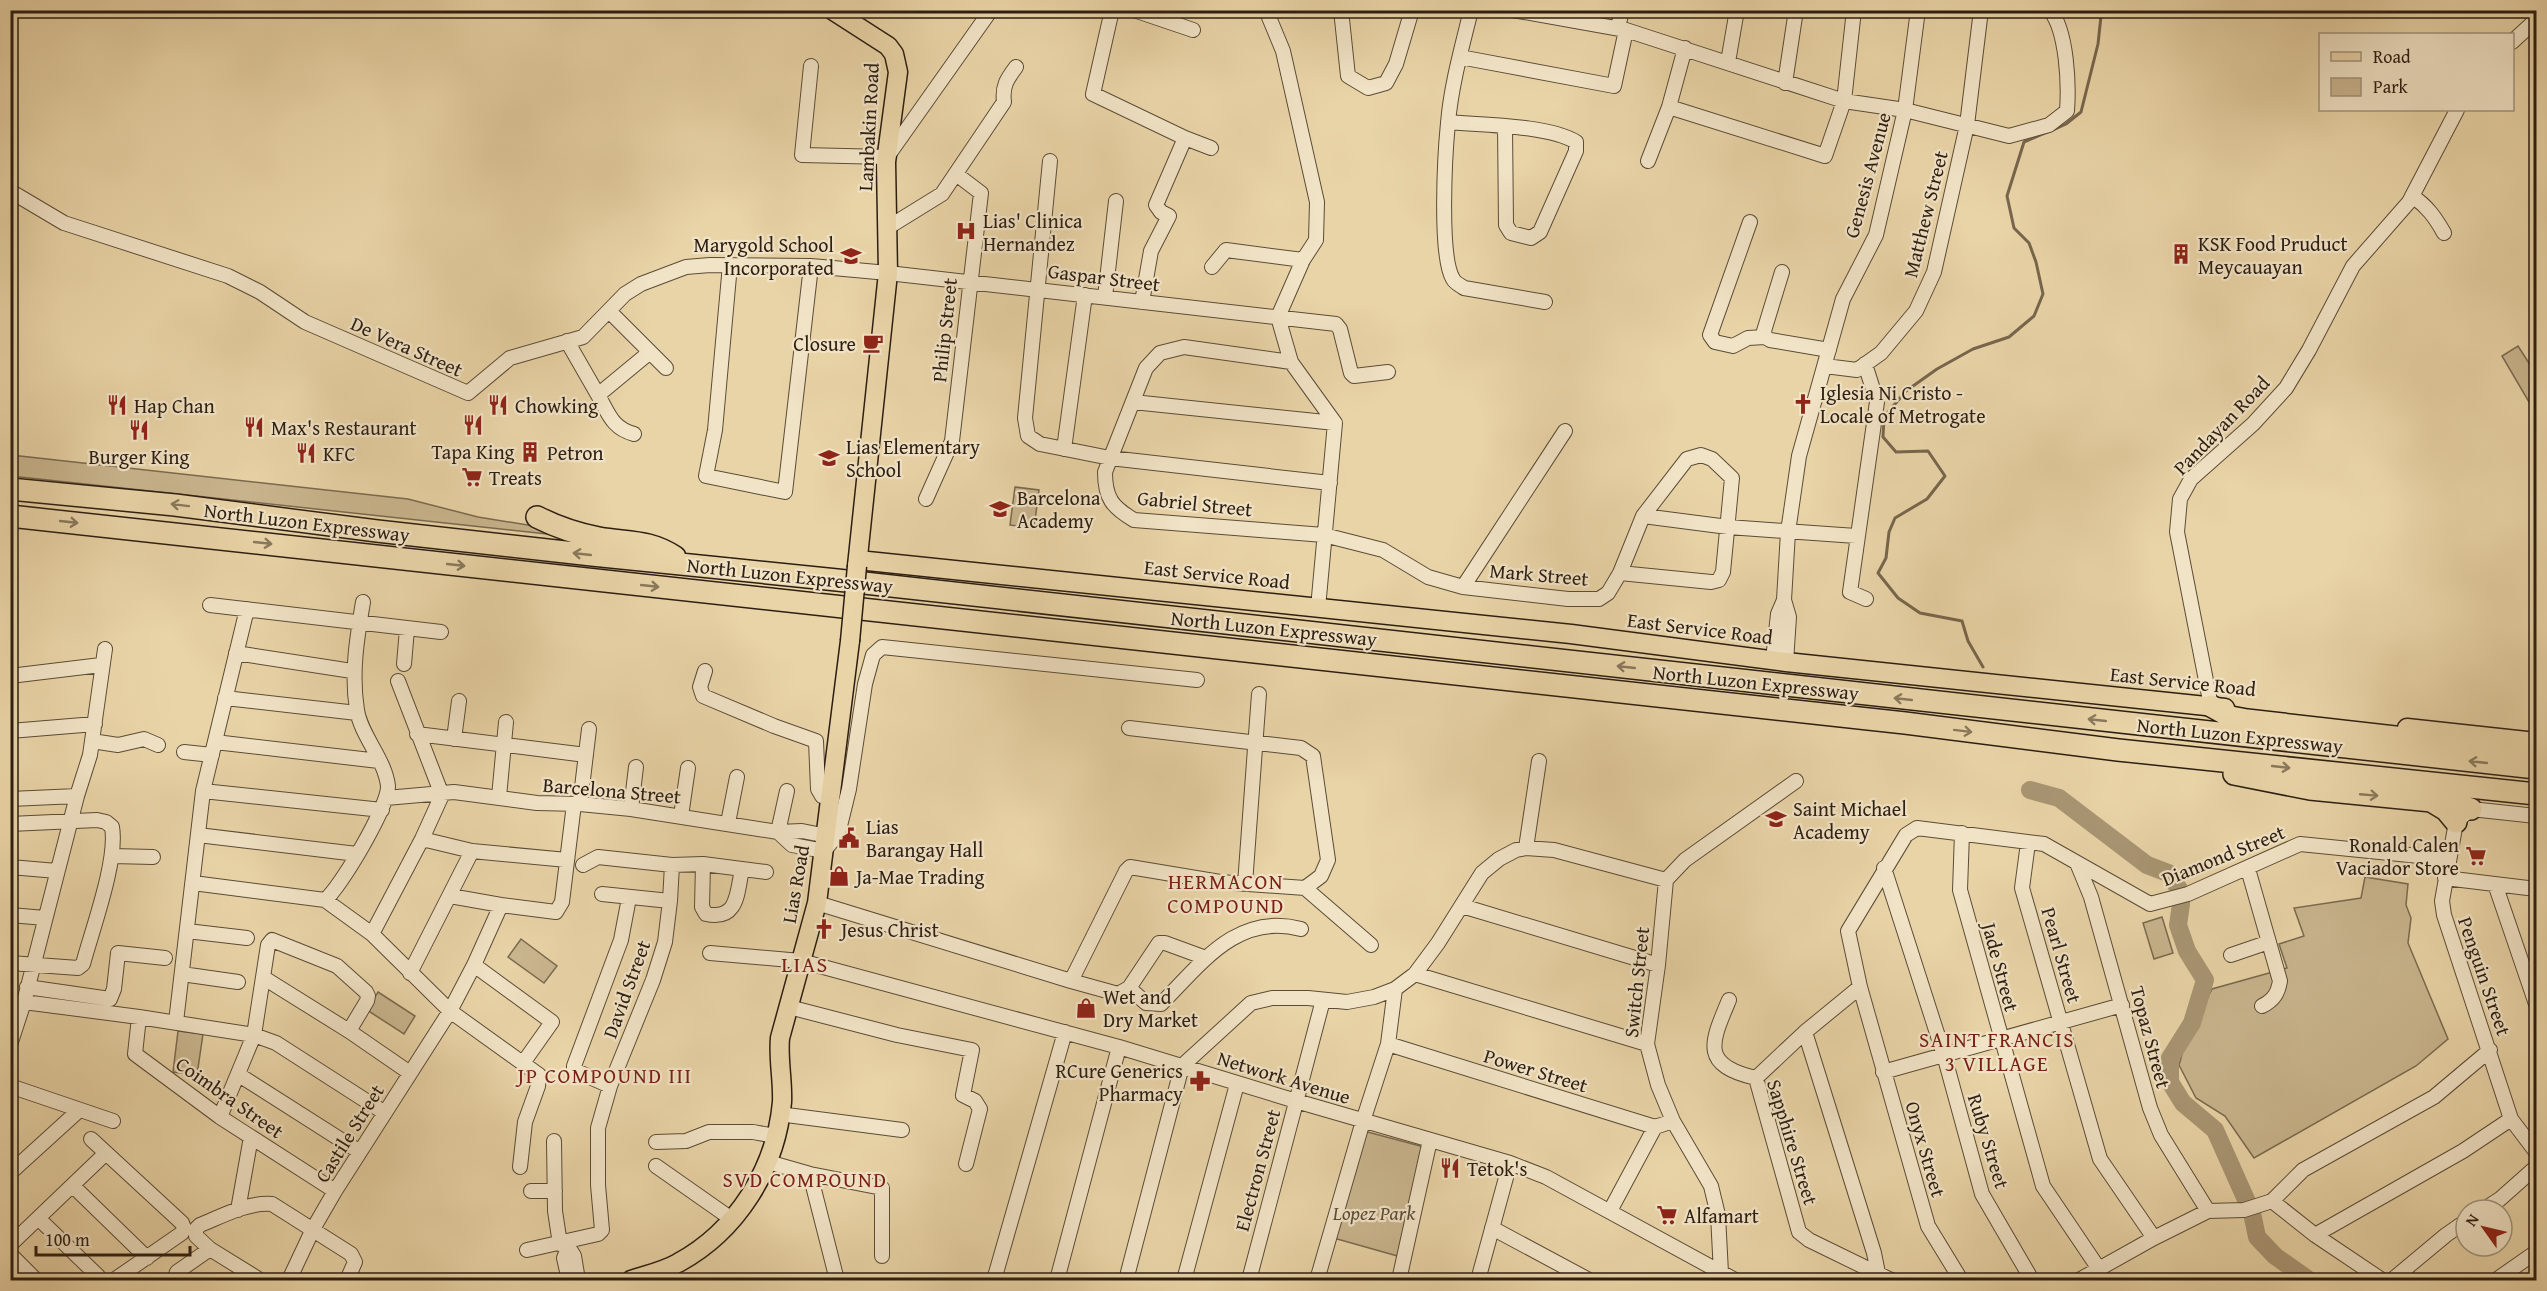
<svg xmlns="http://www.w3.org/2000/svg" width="2547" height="1291" font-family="'Gentium Book Plus',serif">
<rect width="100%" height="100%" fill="#e9d4a7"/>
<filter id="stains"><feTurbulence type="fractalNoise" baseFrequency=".00333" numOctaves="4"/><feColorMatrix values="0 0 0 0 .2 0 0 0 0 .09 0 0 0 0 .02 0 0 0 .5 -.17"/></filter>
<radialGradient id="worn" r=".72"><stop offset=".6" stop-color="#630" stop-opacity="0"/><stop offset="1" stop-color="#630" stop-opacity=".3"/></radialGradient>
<path fill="#c9b58e" stroke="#7a6a50" stroke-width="1.5" d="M2518,346L2536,374V414L2502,356Z
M11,455L408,499L478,517L534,526L556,535L11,476Z
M1015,487L1039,490L1034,528L1010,525Z
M2365,877L2408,884L2406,905L2411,918L2408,943L2448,1039L2416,1066L2254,1158L2225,1116L2196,1098L2179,1065L2186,1040L2212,989L2287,968L2279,944L2304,936L2294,908L2361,898Z
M2162,917L2173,953L2154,959L2143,923Z
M521,939L557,966L544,983L508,957Z
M378,992L415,1016L404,1034L367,1010Z
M178,1031L203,1034L197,1075L173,1072Z
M1360,1130L1424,1147L1401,1257L1330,1237Z"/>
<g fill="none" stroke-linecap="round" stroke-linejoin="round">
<path stroke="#77664d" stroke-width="3" d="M2053,130L2066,124L2081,112L2098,44L2101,16L2095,10
M1983,667L1968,641L1962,621L1920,613L1898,598L1878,573L1886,558L1889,532L1895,518L1927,499L1945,476L1928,451L1896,452L1883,437L1884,417L1906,391L1937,369L1973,349L2009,337L2034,316L2043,294L2036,262L2029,243L2014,228L2007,196L2024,142L2047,132"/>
<path stroke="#a99674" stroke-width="18" d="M2030,790L2059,798L2147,865L2168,873L2179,889L2181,904L2178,925L2187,951L2205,980L2192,1023L2170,1058V1082L2183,1103L2215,1130L2252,1213L2257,1237L2275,1256L2309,1280"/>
<g stroke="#5b4c37" stroke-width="16">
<path id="minor" d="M1112,10L1093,94L1185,138L1156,205L1161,212L1169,216L1151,251L1142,302
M1134,10L1193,30
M1266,10L1283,51L1317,202L1316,240L1303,260L1278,317L1291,362L1335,423L1318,608
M1341,10L1348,76L1368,88L1386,83L1396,64L1412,10
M1471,10C1462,47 1451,86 1448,123C1445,153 1439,256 1453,279C1455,283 1460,285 1464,288L1545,302
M1513,10L1626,30L1844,101L1905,110L2009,136L2049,125L2067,111C2069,84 2067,31 2050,10
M1618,28L1622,10
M2512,42L2536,20
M1460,57L1614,86L1626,30
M1728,62L1737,10
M811,66L802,155L887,157L991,10
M1785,83L1796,10
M1669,107L1825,156L1844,101L1854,10
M1448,122C1481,125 1549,125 1576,142V151L1540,232L1531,238L1511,233L1506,225L1505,126
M1185,138L1211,148
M1050,161L1025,418L1028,436L1040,444L1110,458L1330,483
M1648,161L1669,107L1685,48
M10,191L64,223L228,276L260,292L305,322L468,393L510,358L583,337L625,294L641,284L686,267L710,265L811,266L888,273L1336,324L1340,329L1351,373L1354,376L1388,372
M2412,196C2427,206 2435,217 2444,233
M1750,222L1710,335L1715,342L1733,346L1748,338L1765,337
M887,228L942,194L1004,102C1002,86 1007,79 1016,67
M730,265L715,430L706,476L785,492L811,266
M1212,267L1226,250L1303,260
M1782,272L1764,331L1765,337L1770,340L1829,350
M1105,297L1116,201
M609,311L666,368
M567,341L598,395
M1291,362L1184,347L1160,353L1146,368L1105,472C1105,498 1112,507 1134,520L1324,535L1383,550L1428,577L1463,587L1568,599H1599L1608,593L1620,573L1643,516L1687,459L1701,455L1712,459L1732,478L1723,572L1719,580L1711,582L1620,573
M1865,364L1877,402L1850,592L1866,599
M1825,366L1857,370L1881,353L1916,311L1934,272L1967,125L1981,10
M1133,402L1335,423
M634,434C612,428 609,414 598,395L650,352
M1064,449L1085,295
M926,499L952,441L981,193L956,174
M1643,516L1728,527L1856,536
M1463,587L1565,431
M1784,600L1789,617L1786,662
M210,605L441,632
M236,653L352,671
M1773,660L1778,614L1784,600L1788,532L1799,456L1843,299L1876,235L1905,110L1918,10
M404,664L407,629
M705,671L700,687L703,696L774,726L816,741L818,789L822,796H832
M10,676L101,665
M225,698L357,713
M2211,706L2177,532L2180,499L2191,479L2253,424L2286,388L2309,350L2353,266L2409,202L2457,110
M10,731L95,724
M417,734L586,755
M454,739L459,701
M92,741L118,745L144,739L158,745
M215,742L379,761
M184,752L212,755
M203,791L382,810
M499,797L506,722
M386,798L454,792L537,803L580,804L631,809L778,832L802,831L827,836
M10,799L77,796
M580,804L589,729
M631,809L636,767
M681,816L688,768
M2536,816L2471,809L2456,822L2442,901L2444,915L2511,1119L2536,1152
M728,823L737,777
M10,824L97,820L106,822L112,827C118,860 92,930 83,964L78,968L10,963
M778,832L792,845L824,851L838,834L849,789L865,684L873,655L882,647L1197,680
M778,832L787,791
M1962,833L1960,890L2043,1186L2099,1269
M198,835L357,854
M422,839L472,851L567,860
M2028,843L2022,888L2100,1159L2154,1238
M1526,848L1539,761
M112,856L153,857
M2077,863L2091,897L2150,1108L2161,1135L2208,1211
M703,864L702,907L706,914C738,921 737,893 742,869
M583,865L598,857L672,865L703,864L766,872
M10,867L57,871
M1884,868L1944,1055L1982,1194L2032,1280
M2248,869L2280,981C2278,993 2274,1000 2262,1006
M2445,878L2536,889
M193,883L325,900C340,888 389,806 388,786C385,759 361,736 357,710C351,673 357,638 363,602
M1245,884L1259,694
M2495,884L2536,1004
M1305,888L1371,945
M602,894L670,901
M450,896L501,905L556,912L562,902L574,804
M325,900L372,934L450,1011L539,1075L538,1086L525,1122L520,1167
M817,903L1071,981L1126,871L1130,867L1220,882L1305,888L1321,876L1328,860L1313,756L1301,748L1129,728
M1462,906L1658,965
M10,915L45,918
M187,931L247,938
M372,934L422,839L442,795L398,681
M710,953L801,961L1119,1047L1296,1101L1510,1163L1546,1177L1735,1280
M2231,955L2269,942
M474,965L552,1022L523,1063
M410,973L472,851
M182,974L238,982
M1415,974L1647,1044
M264,978L349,1031L410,1073
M1071,981L1118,994L1129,988L1159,943H1165L1206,958
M27,987L110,999L114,989L118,953L165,958
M1129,988L1146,1003L1161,1004C1201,964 1237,912 1301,929
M1729,1000C1711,1043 1700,1065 1756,1078
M24,1002L139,1017L254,1035L276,1043L385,1113
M789,1007L897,1035L972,1050L963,1095L975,1101L980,1109L966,1164
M139,1017L135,1054L139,1057L220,1117L335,1191
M176,1022L203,791L247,609
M1805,1032L1874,1253L1878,1273L1876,1279
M1388,1044L1655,1127L1673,1121
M10,1045L24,1002L77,796L90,755L105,649
M1883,1072L2122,1005
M239,1075L360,1152
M1756,1078L1799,1232L1809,1240L1891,1280
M1756,1078L1805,1032L1860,987
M10,1086L113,1121
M610,1086L574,1070V1066L621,940L629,898
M779,1114L902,1130
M220,1117L254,1035L268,945L272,940L337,966L366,992L368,996L367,1001L349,1031
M91,1139L182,1223L184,1228L182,1233L114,1280
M554,1141L555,1211L560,1244
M656,1142L686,1141L709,1132H753L775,1136
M768,1162L810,1174L882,1188V1256
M656,1166L733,1220
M10,1173L76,1113
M810,1174L837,1280
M73,1186L147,1258
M531,1191H555
M2272,1201L2303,1170L2434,1097L2490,1050
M238,1210L251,1137
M2483,1210L2500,1199L2536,1167
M1610,1211L1655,1127
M39,1219L98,1276L100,1280
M1492,1228L1589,1280
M2315,1235L2463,1151L2511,1119
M566,1243L574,1256L578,1280
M10,1245L106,1153
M568,1248L564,1258L569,1280
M527,1250L598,1234L602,1230L598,1185V1128L610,1086L653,980L665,942L670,901L672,865
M10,1254L36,1280
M1721,1273L1718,1215L1711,1186L1673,1121L1658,1085L1647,1044L1658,965L1666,880L1685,860L1796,781
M174,1280L177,1272L210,1249
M260,1280L210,1249L196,1236V1229L200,1225C222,1216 248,1202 272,1204L351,1254L355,1262L347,1280
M289,1280L313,1229L335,1191L450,1011L474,965L501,905
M994,1280L1065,1032
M1057,1280L1119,1047
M1126,1280L1182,1066L1251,1003L1272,998H1308L1347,1002L1374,997L1395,989L1415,974L1438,943L1482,873L1499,859L1516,850L1526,848L1554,850L1666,880
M1184,1280L1237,1084
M1249,1280L1323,1000
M1317,1280L1363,1121L1388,1044L1395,989
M1399,1280L1430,1140
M1478,1280L1510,1163
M1961,1280L1928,1226L1860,987L1848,931L1906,835L1917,828L2044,844L2150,904L2188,894L2300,844L2449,859
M2079,1280L2154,1238L2208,1211L2244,1210L2272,1201L2315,1235L2382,1280
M2392,1280L2446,1235L2466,1221
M2496,1280L2536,1252"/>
</g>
<g stroke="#2c1e12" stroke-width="21">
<path id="major" d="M832,10L888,46L894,54L898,72L886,162L888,273L857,566
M858,560L1571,634L1786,662L2225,708
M2407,728L2536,742
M631,1280C646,1275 664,1271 678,1263C737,1231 776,1169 782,1102C783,1081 778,1059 780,1038L817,903L850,641"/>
</g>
<g stroke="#2c1e12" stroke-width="24">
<path id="highway" d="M10,489L175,505L377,531L592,555L837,580L2536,768
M10,516L1905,723L2118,750L2536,794
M537,517C557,527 577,534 599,538C628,543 650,540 675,557
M2211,706L2231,717L2247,720L2536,753
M2234,774L2310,789L2452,803L2471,809
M2431,801L2446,810L2456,822"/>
</g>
<use href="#minor" stroke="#f1e3c6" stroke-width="14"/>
<use href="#major" stroke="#e9d4a7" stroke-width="18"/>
<use href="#highway" stroke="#e9d4a7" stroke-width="21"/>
<g stroke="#2c1e12" stroke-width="21" stroke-linecap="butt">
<path id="major-bridge" d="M850,641L857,566"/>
</g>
<use href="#major-bridge" stroke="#e9d4a7" stroke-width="18"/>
</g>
<defs><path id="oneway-shaft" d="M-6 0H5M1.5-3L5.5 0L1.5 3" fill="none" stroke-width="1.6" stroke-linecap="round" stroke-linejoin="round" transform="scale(1.5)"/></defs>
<g stroke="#8a795c">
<use href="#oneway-shaft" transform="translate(180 505) rotate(-173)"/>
<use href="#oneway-shaft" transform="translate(69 522) rotate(6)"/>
<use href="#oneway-shaft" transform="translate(263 543) rotate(6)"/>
<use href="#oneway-shaft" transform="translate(582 554) rotate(-174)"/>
<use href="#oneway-shaft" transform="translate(456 565) rotate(6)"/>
<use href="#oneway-shaft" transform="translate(650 586) rotate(6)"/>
<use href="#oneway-shaft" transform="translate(1626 667) rotate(-174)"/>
<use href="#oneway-shaft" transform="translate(1903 699) rotate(-174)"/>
<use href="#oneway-shaft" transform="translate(2097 720) rotate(-174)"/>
<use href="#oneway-shaft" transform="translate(1963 731) rotate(7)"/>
<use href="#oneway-shaft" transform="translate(2478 762) rotate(-174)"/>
<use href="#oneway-shaft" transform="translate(2281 767) rotate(6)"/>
<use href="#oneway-shaft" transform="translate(2369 795) rotate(5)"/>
</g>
<defs>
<g id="hospital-bare" transform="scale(1.62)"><path d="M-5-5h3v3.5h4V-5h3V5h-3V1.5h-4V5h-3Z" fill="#8f2418" stroke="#f1e3c6" stroke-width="2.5" paint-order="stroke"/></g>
<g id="building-bare" transform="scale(1.62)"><path d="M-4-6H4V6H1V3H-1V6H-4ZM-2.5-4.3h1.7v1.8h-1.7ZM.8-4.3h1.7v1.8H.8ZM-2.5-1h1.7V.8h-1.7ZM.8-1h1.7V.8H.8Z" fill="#8f2418" stroke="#f1e3c6" stroke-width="2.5" paint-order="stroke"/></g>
<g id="school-bare" transform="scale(1.62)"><path d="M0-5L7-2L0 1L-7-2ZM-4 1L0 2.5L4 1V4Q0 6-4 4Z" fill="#8f2418" stroke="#f1e3c6" stroke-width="2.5" paint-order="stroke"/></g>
<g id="cafe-bare" transform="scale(1.62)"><path d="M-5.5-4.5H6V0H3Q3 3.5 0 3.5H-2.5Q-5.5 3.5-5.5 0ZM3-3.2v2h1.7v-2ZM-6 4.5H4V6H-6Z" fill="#8f2418" stroke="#f1e3c6" stroke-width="2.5" paint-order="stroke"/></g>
<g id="church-bare" transform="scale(1.62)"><path d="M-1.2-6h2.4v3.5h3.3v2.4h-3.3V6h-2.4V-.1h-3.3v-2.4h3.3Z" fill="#8f2418" stroke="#f1e3c6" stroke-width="2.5" paint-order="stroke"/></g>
<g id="restaurant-bare" transform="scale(1.62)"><path d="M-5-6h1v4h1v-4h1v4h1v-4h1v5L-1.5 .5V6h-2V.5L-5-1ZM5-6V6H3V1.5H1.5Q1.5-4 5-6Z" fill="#8f2418" stroke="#f1e3c6" stroke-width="2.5" paint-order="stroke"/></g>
<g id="supermarket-bare" transform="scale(1.62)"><path d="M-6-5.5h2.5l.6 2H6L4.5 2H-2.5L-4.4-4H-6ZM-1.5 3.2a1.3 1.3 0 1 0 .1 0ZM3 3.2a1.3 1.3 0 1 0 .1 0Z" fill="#8f2418" stroke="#f1e3c6" stroke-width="2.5" paint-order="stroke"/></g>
<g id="civic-bare" transform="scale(1.62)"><path d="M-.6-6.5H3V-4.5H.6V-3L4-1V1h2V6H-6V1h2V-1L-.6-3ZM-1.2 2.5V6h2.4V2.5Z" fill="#8f2418" stroke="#f1e3c6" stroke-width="2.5" paint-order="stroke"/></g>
<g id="shop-bare" transform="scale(1.62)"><path d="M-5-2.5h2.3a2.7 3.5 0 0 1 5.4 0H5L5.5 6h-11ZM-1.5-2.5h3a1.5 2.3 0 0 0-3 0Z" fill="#8f2418" stroke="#f1e3c6" stroke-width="2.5" paint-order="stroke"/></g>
<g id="pharmacy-bare" transform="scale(1.62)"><path d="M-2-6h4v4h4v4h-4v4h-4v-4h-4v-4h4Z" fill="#8f2418" stroke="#f1e3c6" stroke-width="2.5" paint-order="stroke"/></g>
</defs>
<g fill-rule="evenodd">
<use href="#hospital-bare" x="966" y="231"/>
<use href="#building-bare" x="2181" y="254"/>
<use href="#school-bare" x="851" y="256"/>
<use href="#cafe-bare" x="873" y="343"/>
<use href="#church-bare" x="1803" y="404"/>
<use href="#restaurant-bare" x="117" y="405"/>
<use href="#restaurant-bare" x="498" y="405"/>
<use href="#restaurant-bare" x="473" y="425"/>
<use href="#restaurant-bare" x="254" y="427"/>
<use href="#restaurant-bare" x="139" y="430"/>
<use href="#building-bare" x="530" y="452"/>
<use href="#restaurant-bare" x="306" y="453"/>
<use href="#school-bare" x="829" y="458"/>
<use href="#supermarket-bare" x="472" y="477"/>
<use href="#school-bare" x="1000" y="509"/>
<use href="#school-bare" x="1776" y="819"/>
<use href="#civic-bare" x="849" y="838"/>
<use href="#supermarket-bare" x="2476" y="856"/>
<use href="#shop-bare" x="839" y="876"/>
<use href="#church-bare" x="824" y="929"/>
<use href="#shop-bare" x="1086" y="1008"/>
<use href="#pharmacy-bare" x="1200" y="1081"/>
<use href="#restaurant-bare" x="1450" y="1168"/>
<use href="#supermarket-bare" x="1667" y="1215"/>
</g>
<g text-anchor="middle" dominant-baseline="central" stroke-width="4.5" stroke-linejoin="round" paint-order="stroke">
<g font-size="20" fill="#2c1e12" stroke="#f1e3c6">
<text transform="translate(868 127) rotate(-87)">Lambakin Road</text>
<text transform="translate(1867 175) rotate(-75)">Genesis Avenue</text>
<text transform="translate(1925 214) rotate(-76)">Matthew Street</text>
<text transform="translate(1104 277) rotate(7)">Gaspar Street</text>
<text transform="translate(944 330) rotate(-84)">Philip Street</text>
<text transform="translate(407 346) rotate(24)">De Vera Street</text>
<text transform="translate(2221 425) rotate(-46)">Pandayan Road</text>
<text transform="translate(1195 503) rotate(6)">Gabriel Street</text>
<text transform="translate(307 522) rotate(7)">North Luzon Expressway</text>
<text transform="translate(1217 574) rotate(6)">East Service Road</text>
<text transform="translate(1539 574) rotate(5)">Mark Street</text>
<text transform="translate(790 575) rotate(6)">North Luzon Expressway</text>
<text transform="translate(1274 628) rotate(6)">North Luzon Expressway</text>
<text transform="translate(1700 628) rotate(7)">East Service Road</text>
<text transform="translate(2183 681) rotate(6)">East Service Road</text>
<text transform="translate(1756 682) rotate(6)">North Luzon Expressway</text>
<text transform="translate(2240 735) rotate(6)">North Luzon Expressway</text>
<text transform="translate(612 790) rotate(5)">Barcelona Street</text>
<text transform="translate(2223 855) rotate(-22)">Diamond Street</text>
<text transform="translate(795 884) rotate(-80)">Lias Road</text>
<text transform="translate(2062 955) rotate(74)">Pearl Street</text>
<text transform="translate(2001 967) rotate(75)">Jade Street</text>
<text transform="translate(2485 976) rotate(71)">Penguin Street</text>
<text transform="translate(1636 982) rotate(-84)">Switch Street</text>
<text transform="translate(626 989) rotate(-70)">David Street</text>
<text transform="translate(2151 1037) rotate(75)">Topaz Street</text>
<text transform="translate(1536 1070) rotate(17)">Power Street</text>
<text transform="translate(1284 1077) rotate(17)">Network Avenue</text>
<text transform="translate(230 1097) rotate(35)">Coimbra Street</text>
<text transform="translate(349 1133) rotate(-58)">Castile Street</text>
<text transform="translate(1989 1141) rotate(73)">Ruby Street</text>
<text transform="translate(1793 1142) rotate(73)">Sapphire Street</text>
<text transform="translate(1926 1149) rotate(74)">Onyx Street</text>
<text transform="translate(1257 1170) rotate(-75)">Electron Street</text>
</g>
<g font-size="20" fill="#2c1e12" stroke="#f1e3c6" text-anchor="start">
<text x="983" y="220">Lias' Clinica<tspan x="983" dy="23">Hernandez</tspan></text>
<text x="2198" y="243">KSK Food Pruduct<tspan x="2198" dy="23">Meycauayan</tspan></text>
<text x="834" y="244" text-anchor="end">Marygold School<tspan x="834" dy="23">Incorporated</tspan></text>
<text x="856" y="343" text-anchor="end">Closure</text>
<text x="1820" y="392">Iglesia Ni Cristo -<tspan x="1820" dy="23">Locale of Metrogate</tspan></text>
<text x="134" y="405">Hap Chan</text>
<text x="515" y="405">Chowking</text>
<text x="271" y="427">Max's Restaurant</text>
<text x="846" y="446">Lias Elementary<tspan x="846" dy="23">School</tspan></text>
<text x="473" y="451" text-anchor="middle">Tapa King</text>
<text x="547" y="452">Petron</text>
<text x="323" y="453">KFC</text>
<text x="139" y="456" text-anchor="middle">Burger King</text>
<text x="489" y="477">Treats</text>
<text x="1017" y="497">Barcelona<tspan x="1017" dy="23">Academy</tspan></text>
<text x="1793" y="808">Saint Michael<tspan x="1793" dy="23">Academy</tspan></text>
<text x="866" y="826">Lias<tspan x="866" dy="23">Barangay Hall</tspan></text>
<text x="2459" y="844" text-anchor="end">Ronald Calen<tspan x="2459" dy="23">Vaciador Store</tspan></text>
<text x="856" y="876">Ja-Mae Trading</text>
<text x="841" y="929">Jesus Christ</text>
<text x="1103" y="996">Wet and<tspan x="1103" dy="23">Dry Market</tspan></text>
<text x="1183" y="1070" text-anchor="end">RCure Generics<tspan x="1183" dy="23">Pharmacy</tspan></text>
<text x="1467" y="1168">Tetok's</text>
<text x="1684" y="1215">Alfamart</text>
</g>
<g font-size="20" font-style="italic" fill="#5b4b37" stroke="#f1e3c6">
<text x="1374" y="1212">Lopez Park</text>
</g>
<g font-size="21" letter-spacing="1.5" fill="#7a1f14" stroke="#f1e3c6">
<text x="1226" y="881">HERMACON<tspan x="1226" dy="24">COMPOUND</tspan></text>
<text x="1997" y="1039">SAINT FRANCIS<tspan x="1997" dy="24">3 VILLAGE</tspan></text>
<text x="605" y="1075">JP COMPOUND III</text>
<text x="805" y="1179">SVD COMPOUND</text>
</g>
<g font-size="22" letter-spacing="1.5" fill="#7a1f14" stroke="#f1e3c6">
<text x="805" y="964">LIAS</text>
</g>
</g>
<rect width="2547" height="1291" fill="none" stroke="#e9d4a7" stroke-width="36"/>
<rect x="12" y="12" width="2523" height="1267" fill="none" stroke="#2c1e12" stroke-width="3"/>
<rect x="18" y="18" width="2511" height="1255" fill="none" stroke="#2c1e12" stroke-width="1.5"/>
<rect x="2319" y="33" width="195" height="78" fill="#f1e3c6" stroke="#a2947e" stroke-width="1.5"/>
<rect x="2331" y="52" width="30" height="9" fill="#e9d4a7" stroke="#a2947e" stroke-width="1.5"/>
<text x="2373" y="63" font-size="18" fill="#2c1e12">Road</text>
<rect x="2331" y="78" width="30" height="18" fill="#c9b58e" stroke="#a2947e" stroke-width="1.5"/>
<text x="2373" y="93" font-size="18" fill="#2c1e12">Park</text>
<g transform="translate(2484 1228) rotate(304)"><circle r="28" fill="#f1e3c6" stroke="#a2947e" stroke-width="1.5"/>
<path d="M0-4.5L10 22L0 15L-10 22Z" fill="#8f2418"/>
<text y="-9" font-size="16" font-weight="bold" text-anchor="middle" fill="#2c1e12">N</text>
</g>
<path d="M36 1246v9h154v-9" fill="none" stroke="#2c1e12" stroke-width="3"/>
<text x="45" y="1246" font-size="18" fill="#2c1e12" stroke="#f1e3c6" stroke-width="4.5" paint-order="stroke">100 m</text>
<rect width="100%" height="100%" filter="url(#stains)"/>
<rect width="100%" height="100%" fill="url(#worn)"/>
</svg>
